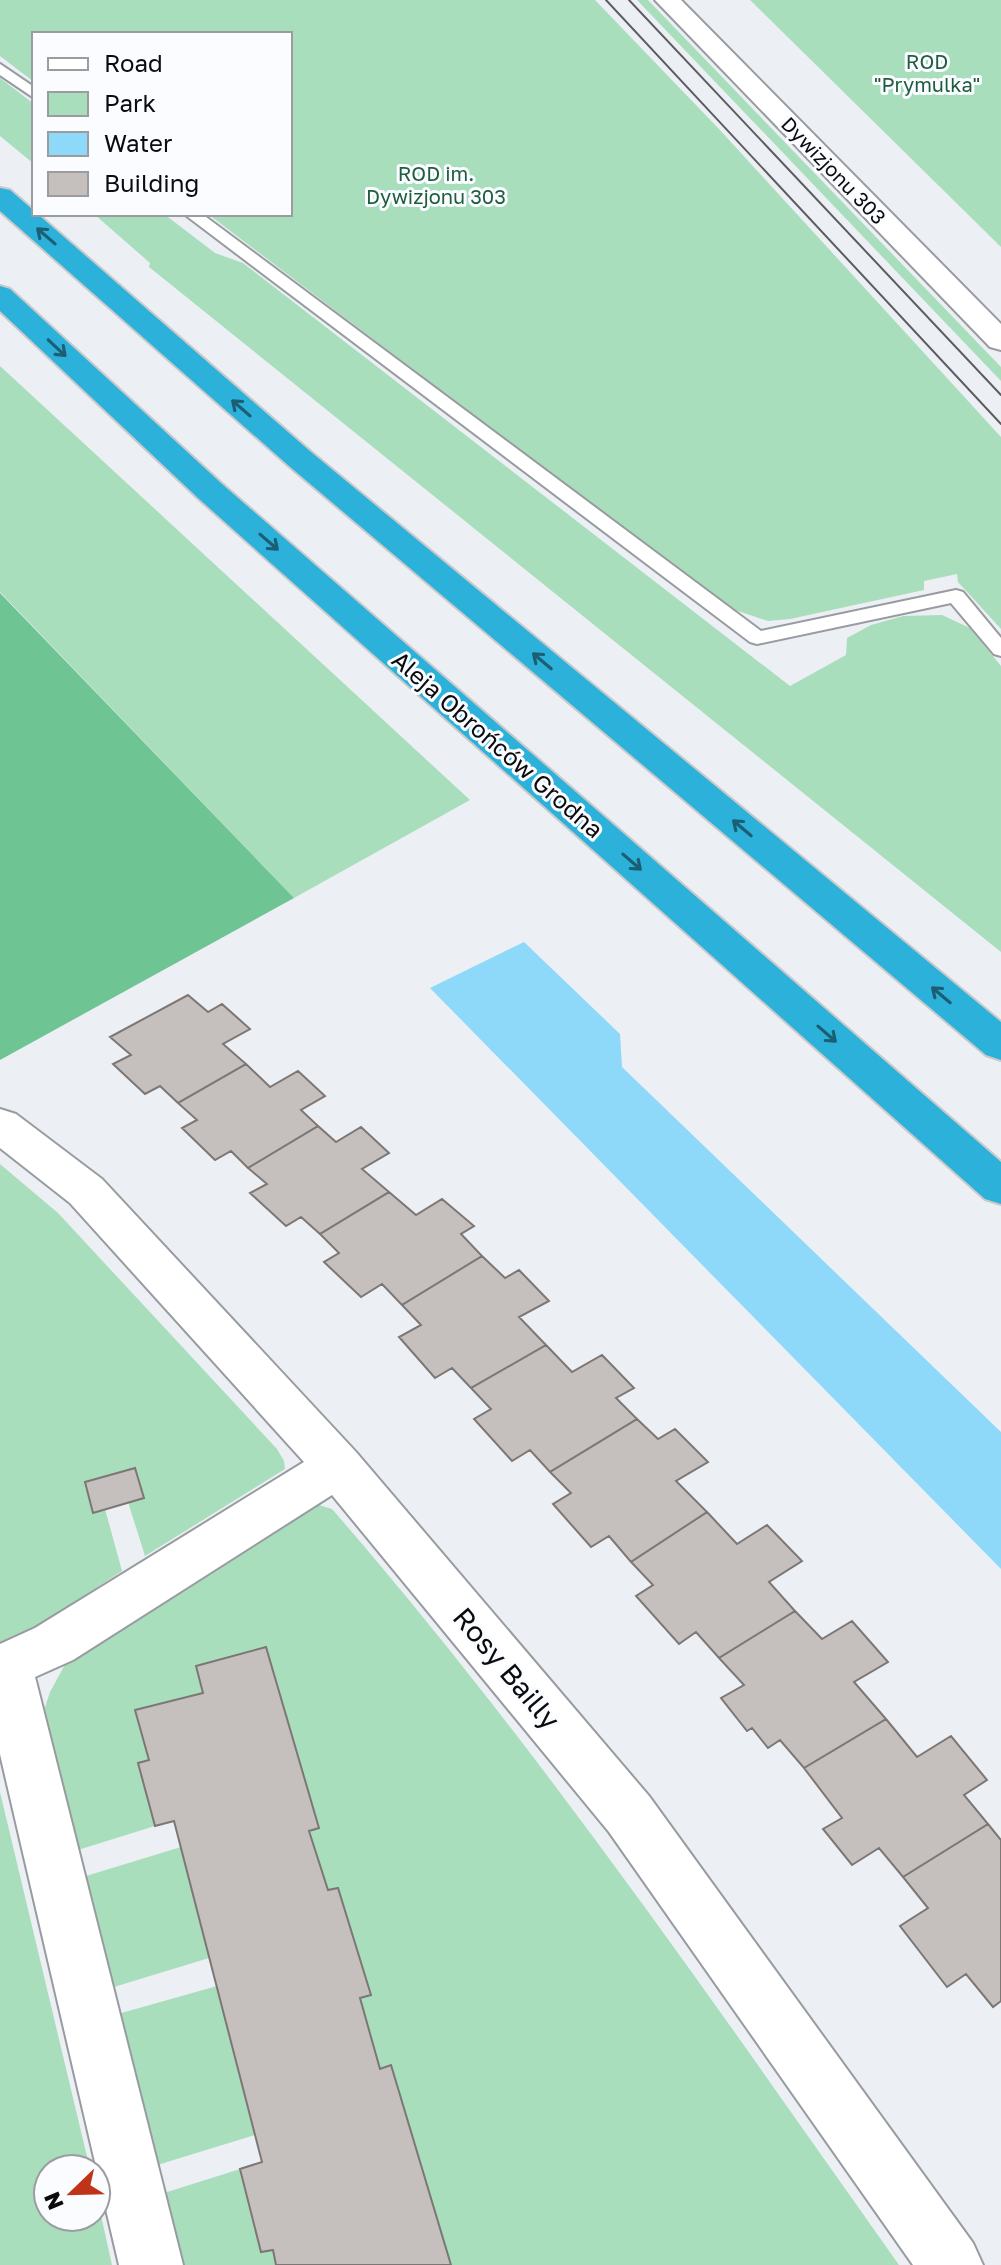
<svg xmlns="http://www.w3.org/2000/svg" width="1001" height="2265" font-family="'Golos Text',sans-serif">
<rect width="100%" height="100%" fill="#eceff3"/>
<path fill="#a9debd" d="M0,0H595L719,129L1001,437V629L958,582L957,574L924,581V590L790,619L768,621L726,607L208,214H290V34H34V82L0,56Z
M637,0H648L1001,367V381Z
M750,0H1001V247Z
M0,78L34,104V164L0,136Z
M94,214H164L215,253L243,263L790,686L846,655L847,638L871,625L903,616L942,615L970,628L1001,666V952L149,267L150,263Z
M0,366L470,800L294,898L0,592Z
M0,1164L58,1213L277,1449L284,1461L285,1469L145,1556L128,1502L135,1469L85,1482L93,1512L105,1509L122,1571L27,1633L0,1644Z
M319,1505L332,1509C539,1747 717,2008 899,2265H451L391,2066L380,2069L360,1998L371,1995L338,1889L328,1890L309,1831L319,1828L196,1666L203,1693L135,1710L149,1760L138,1763L155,1826L78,1850L42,1716L50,1692L68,1659L307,1508Z
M0,1792L90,2169H48V2217H96V2193L112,2265H0Z
M181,1847L209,1958L114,1987L86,1876Z
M217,1986L255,2135L154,2166L118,2014Z
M240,2169L261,2251L273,2250L276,2265H177L161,2194Z"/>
<path fill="#6ec493" d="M0,593L294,898L0,1060Z"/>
<path fill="#8ed9fa" d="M524,942L620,1034L622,1067L1001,1432V1569L430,988Z"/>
<path fill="#c5c0bd" stroke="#7c7775" stroke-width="2" d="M188,995L208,1012L222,1004L250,1029L223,1044L246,1064L178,1103L160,1086L145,1094L113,1064L131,1055L110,1037Z
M246,1064L270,1087L298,1071L325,1096L301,1110L318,1126L248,1168L231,1151L215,1160L182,1128L197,1120L178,1103Z
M318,1126L336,1142L361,1127L389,1153L362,1169L389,1192L320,1234L301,1217L286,1226L250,1193L267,1184L248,1168Z
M389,1192L416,1215L442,1199L474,1226L461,1234L482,1256L402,1305L382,1284L361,1297L324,1262L339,1253L320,1234Z
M482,1256L505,1278L519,1270L549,1301L519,1317L546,1345L471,1388L452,1368L435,1378L399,1337L421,1325L402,1305Z
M546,1345L572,1372L602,1355L634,1388L616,1398L637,1419L550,1472L530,1450L512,1461L474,1419L491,1409L471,1388Z
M637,1419L658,1439L675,1429L708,1462L676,1481L707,1512L631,1562L609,1536L591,1547L553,1504L571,1493L550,1472Z
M135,1468L144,1498L93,1513L85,1482Z
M707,1512L737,1544L767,1525L802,1561L769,1582L795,1611L719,1658L696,1632L679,1644L636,1596L653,1585L631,1562Z
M795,1611L822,1639L852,1621L888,1662L854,1682L886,1719L804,1768L780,1740L768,1748L752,1728L747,1731L721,1698L744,1685L719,1658Z
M266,1647L319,1828L309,1831L328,1890L338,1888L371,1995L360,1998L380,2069L391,2065L451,2265H276L273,2250L261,2252L240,2169L262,2162L174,1821L155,1826L138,1763L149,1760L135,1710L203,1693L196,1666Z
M886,1719L917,1757L951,1736L987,1780L964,1795L988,1824L903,1877L879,1848L852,1865L823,1829L842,1818L804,1768Z
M988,1824L1001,1840V2001L993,2007L966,1974L947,1987L900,1926L928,1908L903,1877Z"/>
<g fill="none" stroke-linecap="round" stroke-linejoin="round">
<g stroke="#989b9f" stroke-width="4">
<path id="service" d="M0,64L34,87V98L0,75Z
M184,214H202L761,631L956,590L963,592L1001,638V656L994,654L951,603L757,644L750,642Z"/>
</g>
<g stroke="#989b9f" stroke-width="4">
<path id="minor" d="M0,1109L16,1114L102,1179L356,1452L649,1796L973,2243L983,2265H913L609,1832L332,1495L73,1660L35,1677L183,2265H119L0,1754V1644L35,1628L304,1462L70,1203L0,1148Z"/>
</g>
<g stroke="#989b9f" stroke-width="4">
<path id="tertiary" d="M655,0H681L1001,324V350L990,347Z"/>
</g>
<g stroke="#c9c9ca" stroke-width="4">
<path id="motorway" d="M0,188L10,190L311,452L1001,1022V1060L986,1055L289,466L0,211Z
M0,286L10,289L222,484L1001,1162V1204L985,1199L198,498L0,311Z"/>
</g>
<use href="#service" fill="#fff" fill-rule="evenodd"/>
<use href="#minor" fill="#fff" fill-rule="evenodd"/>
<use href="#tertiary" fill="#fff" fill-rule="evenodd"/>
<use href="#motorway" fill="#2cb2da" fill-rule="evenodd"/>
<path stroke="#5c5d60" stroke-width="2" d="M606,0L1001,424
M629,0L1001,395"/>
</g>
<defs><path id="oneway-shaft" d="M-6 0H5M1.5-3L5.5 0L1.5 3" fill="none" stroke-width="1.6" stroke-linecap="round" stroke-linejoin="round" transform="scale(2)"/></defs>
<g stroke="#1c5e74">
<use href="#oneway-shaft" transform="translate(46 236) rotate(-139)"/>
<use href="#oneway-shaft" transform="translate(57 348) rotate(43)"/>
<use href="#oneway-shaft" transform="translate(241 408) rotate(-139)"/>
<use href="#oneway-shaft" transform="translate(269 542) rotate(41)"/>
<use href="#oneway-shaft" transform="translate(542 661) rotate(-140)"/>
<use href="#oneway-shaft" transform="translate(742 828) rotate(-140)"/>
<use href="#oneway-shaft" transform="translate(632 862) rotate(41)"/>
<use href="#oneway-shaft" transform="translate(941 995) rotate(-140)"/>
<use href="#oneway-shaft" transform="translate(827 1034) rotate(41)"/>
</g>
<g text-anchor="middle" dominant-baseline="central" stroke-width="6" stroke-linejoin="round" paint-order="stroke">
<g font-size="20" fill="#1e5d3d" stroke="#fafcff">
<text x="927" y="61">ROD<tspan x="927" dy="23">"Prymulka"</tspan></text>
<text x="436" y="173">ROD im.<tspan x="436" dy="23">Dywizjonu 303</tspan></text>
</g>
<g font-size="20" fill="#0b0b0d" stroke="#fafcff">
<text transform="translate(834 170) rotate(46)">Dywizjonu 303</text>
</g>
<g font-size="24" fill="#0b0b0d" stroke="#fafcff">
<text transform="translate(498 744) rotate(41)">Aleja Obrońców Grodna</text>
</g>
<g font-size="28" fill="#0b0b0d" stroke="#fafcff">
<text transform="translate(507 1668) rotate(50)">Rosy Bailly</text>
</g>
</g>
<rect x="32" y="32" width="260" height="184" fill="#fafcff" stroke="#9a9c9e" stroke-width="2"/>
<rect x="48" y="58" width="40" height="12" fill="#ffffff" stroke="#9a9c9e" stroke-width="2"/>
<text x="104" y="72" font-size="24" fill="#0b0b0d">Road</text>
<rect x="48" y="92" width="40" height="24" fill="#a9debd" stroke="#9a9c9e" stroke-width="2"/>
<text x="104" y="112" font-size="24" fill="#0b0b0d">Park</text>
<rect x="48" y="132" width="40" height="24" fill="#8ed9fa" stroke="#9a9c9e" stroke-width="2"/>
<text x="104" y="152" font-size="24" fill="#0b0b0d">Water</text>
<rect x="48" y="172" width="40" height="24" fill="#c5c0bd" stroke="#9a9c9e" stroke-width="2"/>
<text x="104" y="192" font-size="24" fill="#0b0b0d">Building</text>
<g transform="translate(72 2193) rotate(247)"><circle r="38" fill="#fafcff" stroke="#9a9c9e" stroke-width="2"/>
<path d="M0-6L14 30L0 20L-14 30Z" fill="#bf3418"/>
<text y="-12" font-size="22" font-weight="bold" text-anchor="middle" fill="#0b0b0d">N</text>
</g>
</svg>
